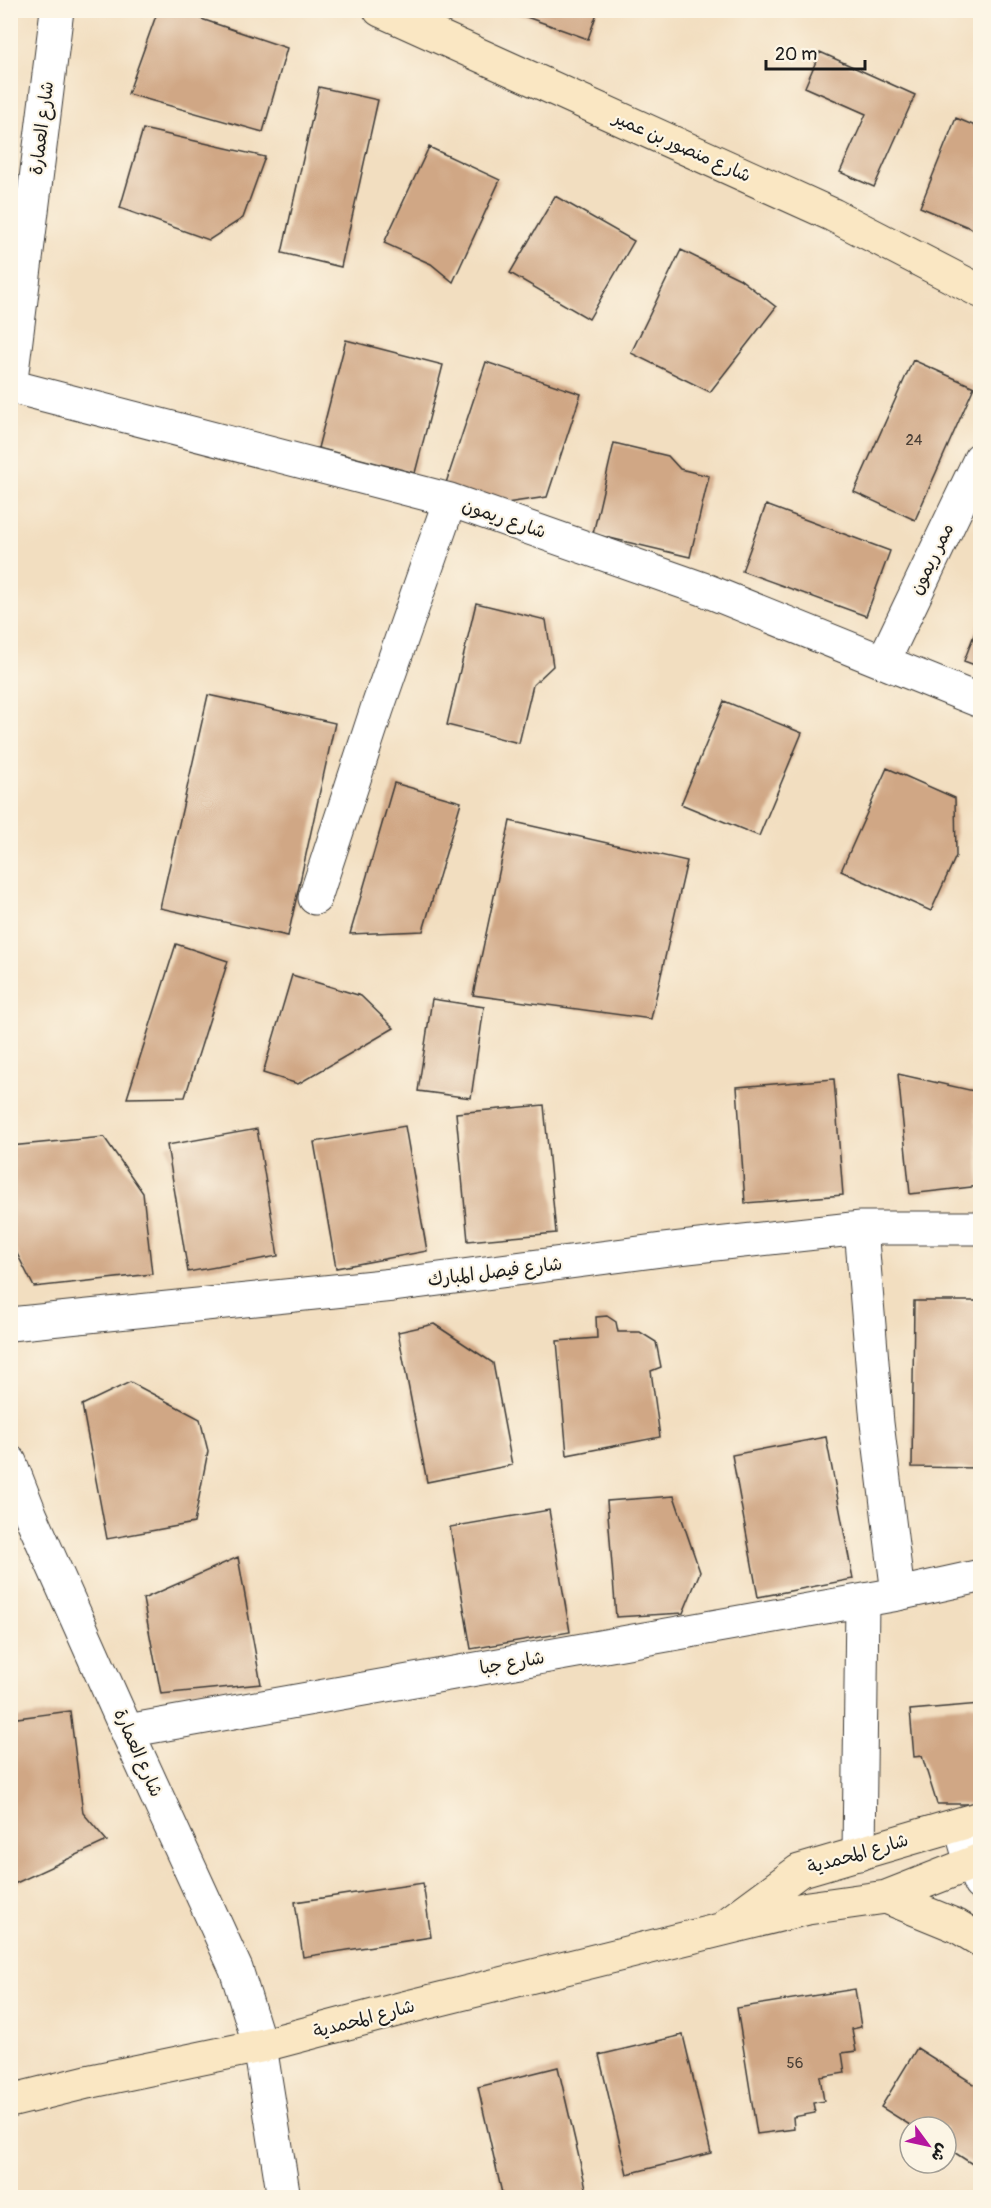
<svg xmlns="http://www.w3.org/2000/svg" width="991" height="2208" font-family="Pangolin,'Playpen Sans Arabic',sans-serif">
<rect width="100%" height="100%" fill="#fcf5e5"/>
<filter id="ink" filterUnits="userSpaceOnUse"><feTurbulence type="fractalNoise" baseFrequency=".0167" numOctaves="2"/><feDisplacementMap in="SourceGraphic" scale="12" xChannelSelector="R" yChannelSelector="G"/><feConvolveMatrix kernelMatrix="1 2 1 2 8 2 1 2 1" color-interpolation-filters="sRGB"/></filter>
<filter id="wash" filterUnits="userSpaceOnUse"><feTurbulence type="fractalNoise" baseFrequency=".008" numOctaves="4" result="noise"/><feDisplacementMap in="SourceGraphic" scale="24" xChannelSelector="R" yChannelSelector="G"/><feGaussianBlur stdDeviation="1.35" result="paint"/><feColorMatrix in="noise" values="0 0 0 0 0 0 0 0 0 0 0 0 0 0 0 0 0 1.4 0 .05"/><feComposite in="paint" operator="in"/></filter>
<g filter="url(#wash)">
<rect width="100%" height="100%" fill="#f2dec0"/>
<g id="blocks">
<path fill="#d0a785" d="M158,10H175L287,48L263,132L128,94Z
M507,10H598L588,39Z
M820,52L915,95L874,187L840,172L866,114L805,87Z
M319,87L378,100L341,267L282,253Z
M956,118L980,128V232L920,207Z
M143,129L265,157L243,218L209,240L120,208Z
M429,147L500,180L453,282L431,264L384,243Z
M555,196L634,241L589,319L510,273Z
M681,250L740,279L776,307L710,392L631,353Z
M346,340L443,365L415,473L318,448Z
M913,360L974,387L915,520L854,492Z
M486,362L581,394L547,497L485,506L443,492Z
M614,443L668,456L680,469L709,476L690,557L593,534Z
M766,505L890,551L866,616L742,571Z
M476,603L546,620L553,666L533,685L519,743L447,725Z
M980,619V667L964,661Z
M208,695L335,723L288,936L160,908Z
M724,701L802,733L759,836L681,804Z
M887,768L955,798L956,856L931,911L841,871Z
M394,783L461,802L423,931L350,934Z
M510,821L687,861L651,1019L473,995Z
M176,944L228,961L185,1097L127,1098Z
M292,975L361,996L394,1028L298,1084L263,1073Z
M432,999L484,1007L471,1098L418,1091Z
M898,1074L974,1091L980,1186L910,1194Z
M834,1079L843,1195L745,1203L737,1087Z
M544,1105L556,1233L468,1241L456,1113Z
M405,1126L427,1251L336,1268L314,1142Z
M257,1129L278,1256L188,1272L167,1145Z
M104,1137L143,1193L152,1274L34,1287L10,1240V1146Z
M914,1301H980V1468L912,1467Z
M607,1316L616,1322L618,1332H640L656,1342L661,1367L651,1371L660,1437L567,1455L557,1341L597,1338L596,1317Z
M434,1324L493,1363L512,1465L427,1482L398,1332Z
M130,1382L200,1419L208,1451L194,1523L107,1539L82,1405Z
M826,1437L853,1579L758,1597L732,1455Z
M674,1496L700,1572L683,1613L616,1617L607,1501Z
M549,1510L570,1632L471,1649L450,1527Z
M238,1557L261,1684L161,1694L143,1599Z
M980,1704V1804H937L922,1756L914,1757L910,1710Z
M70,1711L83,1813L107,1841L14,1884L10,1876V1719Z
M423,1883L431,1937L303,1957L295,1902Z
M855,1989L861,2027L852,2029L856,2051L842,2053L845,2073L820,2077L824,2101L813,2103L815,2113L793,2117L794,2129L757,2134L737,2008Z
M683,2035L711,2153L627,2174L599,2055Z
M917,2048L979,2087L976,2092L980,2095V2169L946,2147V2127H913L881,2107Z
M558,2067L587,2192L565,2198H503L478,2087Z"/>
</g>
</g>
<g filter="url(#ink)">
<use href="#blocks" fill-opacity="0" stroke="#3c3935" stroke-width="1.5"/>
<g fill="none" stroke-linecap="round" stroke-linejoin="round">
<g stroke="#3c3935" stroke-width="35">
<path id="street" d="M10,386L450,500L703,589L980,701
M10,388L57,10
M884,660L980,459
M315,898L377,709L450,500
M861,1228L877,1423L898,1594
M10,1324L393,1285L662,1250L861,1228H980
M10,1462L31,1516L127,1731L236,1969L260,2046L284,2198
M127,1731L898,1594L980,1576
M960,1825L971,1863L980,1884
M859,1854L862,1601"/>
</g>
<g stroke="#3c3935" stroke-width="35">
<path id="secondary" d="M380,10L833,215L980,291
M886,1897L957,1926L980,1940
M730,1922L799,1871L980,1818
M10,2101L87,2082L260,2046L404,2008L808,1908L886,1897L980,1860"/>
</g>
<use href="#street" stroke="#fff" stroke-width="33"/>
<use href="#secondary" stroke="#fae7c3" stroke-width="33"/>
</g>
</g>
<g text-anchor="middle" dominant-baseline="central" stroke-width="4.5" stroke-linejoin="round" paint-order="stroke">
<g font-size="15" fill="#493f36">
<text x="914" y="440">24</text>
<text x="795" y="2063">56</text>
</g>
<g font-size="18" fill="#1c1c1c" stroke="#fcf5e5">
<text transform="translate(42 128) rotate(-83)">شارع العمارة</text>
<text transform="translate(682 147) rotate(24)">شارع منصور بن عمير</text>
<text transform="translate(504 519) rotate(19)">شارع ريمون</text>
<text transform="translate(932 559) rotate(-64)">ممر ريمون</text>
<text transform="translate(495 1272) rotate(-7)">شارع فيصل المبارك</text>
<text transform="translate(512 1663) rotate(-10)">شارع جبا</text>
<text transform="translate(138 1753) rotate(66)">شارع العمارة</text>
<text transform="translate(858 1854) rotate(-16)">شارع المحمدية</text>
<text transform="translate(364 2019) rotate(-15)">شارع المحمدية</text>
</g>
</g>
<rect width="991" height="2208" fill="none" stroke="#fcf5e5" stroke-width="36"/>
<g transform="translate(928 2145) rotate(123)"><circle r="28" fill="#fcf5e5" stroke="#a29e95" stroke-width="1.5"/>
<path d="M0-4.5L10 22L0 15L-10 22Z" fill="#b5179e"/>
<text y="-9" font-size="16" font-weight="bold" text-anchor="middle" fill="#1c1c1c">ش</text>
</g>
<path d="M766 60v9h99v-9" fill="none" stroke="#1c1c1c" stroke-width="3"/>
<text x="775" y="60" font-size="18" fill="#1c1c1c" stroke="#fcf5e5" stroke-width="4.5" paint-order="stroke">20 m</text>
</svg>
